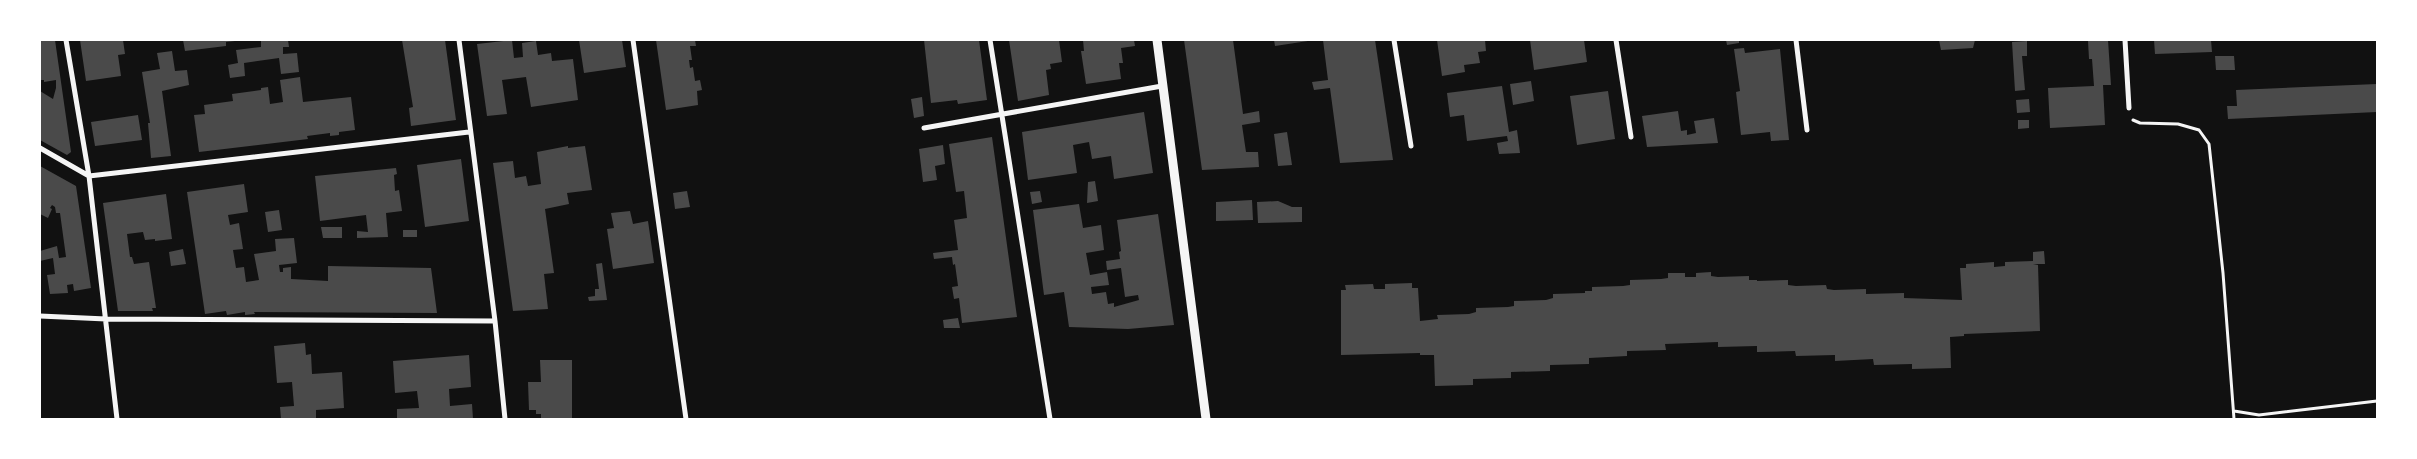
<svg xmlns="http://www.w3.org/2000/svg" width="2417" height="459" font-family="Helvetica,sans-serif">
<rect width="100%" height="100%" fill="#111"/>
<path fill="#4a4a4a" d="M40,40H55L71,152L67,155L40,140V91L53,99L56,88V80L44,82V80H40Z
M80,40H123L125,54L118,55L121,76L86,81Z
M183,40H235V41L226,42V46L185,51Z
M288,40L289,47H283V54L297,53L299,72L281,74L279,58L244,63L245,76L230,78L228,65L238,63L236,50L261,47V41Z
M402,40H445L456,120L411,126L409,108L413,107Z
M512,40L514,58L523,57L522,43L536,41L538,55L551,53L552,61L573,59L578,100L531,107L526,77L502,80L507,114L487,116L477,44Z
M579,40H622L626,67L584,73Z
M656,40H695L696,46H690L692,60H689L690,68L693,67L695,81L700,80L702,90L697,91L698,105L666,110Z
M924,40H979L987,100L958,104L957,100L931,103Z
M1009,40H1059L1062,62L1050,64L1051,69L1046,70L1049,95L1018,101Z
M1083,40H1134L1135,46L1121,48L1123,63H1119L1121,79L1086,84L1081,51H1084Z
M1184,40H1233L1243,114L1259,111L1260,122L1242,125L1246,152H1258L1259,167L1202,170Z
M1274,40H1308V41L1275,46Z
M1323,40H1375L1393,160L1340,163L1330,88L1314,90L1312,82L1328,80Z
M1437,40H1485L1486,51L1478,52L1480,63L1464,65L1465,72L1442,76Z
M1530,40H1584L1587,62L1534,70Z
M1726,40H1739V43L1727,45Z
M1939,40H1975L1973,48L1941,50Z
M2108,40L2111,85H2103L2105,125L2050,128L2048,88L2094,86L2092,59H2089L2088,41Z
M2154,40H2211L2212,52L2155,54Z
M2027,41V56H2022L2025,90L2015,91L2012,42Z
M1744,48L1745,53L1780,49L1789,140L1771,141L1770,132L1741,135L1736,92L1740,91L1734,49Z
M172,51L175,71L187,70L189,85L162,91L171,156L151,158L148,123H150L142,72L160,69L157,53Z
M2215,56H2234L2235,70H2216Z
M300,77L303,102L351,97L355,130L339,132V135L330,136V133L307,136L308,139L199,152L194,115L205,114L204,105L233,101L232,94L261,90V88L268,87L270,104L283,102L280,80Z
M1531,81L1534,101L1513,105L1510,84Z
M2377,84V112L2228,119L2227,106H2237L2236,90Z
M1502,86L1509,132L1517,130L1520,153L1499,154L1497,143L1508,141L1507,136L1467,141L1464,115L1450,117L1447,93Z
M1608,91L1615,139L1577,145L1570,96Z
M922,97L924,116L914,118L911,99Z
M2029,99L2030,112L2017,113L2016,100Z
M1678,111L1681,131L1687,130V135L1696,133L1694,121L1714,118L1718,143L1647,147L1642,116Z
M1144,112L1153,173L1114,179L1111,156L1092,159L1089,142L1073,145L1077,173L1028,180L1022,132Z
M138,115L142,140L95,146L91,122Z
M2018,120H2029V128L2018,129Z
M1287,132L1292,165L1278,166L1274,134Z
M992,137L1017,317L962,323L959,298L954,299L952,287L958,286L955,264L953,265L952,257L934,259L933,253L958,250L954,220L967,218L964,191L956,192L949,144Z
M943,145L945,164L935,166L937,180L923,182L919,149Z
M568,146V148L585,146L592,190L567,193L569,204L545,209L554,273L544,274L548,309L513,311L493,163L513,161L515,178L526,176L528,186L541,184L537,152Z
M461,159L469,221L425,227L417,165Z
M40,166L76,186L91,288L74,291L73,284L67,285L68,293L50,294L47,275L55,274L53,258L40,261V251L57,246L59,258L66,257L60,213H56L55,207L52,205L50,208L52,209L48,218L40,214Z
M396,168L397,174L394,175L395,191L399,190L402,211L386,213L388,237L357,238V231L368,232L366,215L320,221L315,176Z
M1095,181L1098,201L1087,203L1088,182Z
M244,184L248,212L228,215L230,225L239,223L243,249L233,250L236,268L244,267L246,282L259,280L254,254L276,251L275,239L294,238L297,263L279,265L280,272H283V268L291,267V279L328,281V266L431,268L437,313L254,312L255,314L245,315V312L227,315L226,311L205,314L187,192Z
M687,191L690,207L675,209L673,193Z
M1040,191L1042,202L1032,204L1030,192Z
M166,194L172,239L155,241V239L145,240L143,232L127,234L130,257H132L134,264L149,262L156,308H152L153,311H118L103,203Z
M1252,200L1253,220L1216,221V202Z
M1278,201L1292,207H1302V222L1258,223L1257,202Z
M1079,204L1083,228L1101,225L1104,250L1086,253L1090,275L1107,272L1109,285L1091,287L1092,294L1106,292L1108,304L1114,303V307L1139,300L1138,295L1125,297L1121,268L1107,270L1106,261L1120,259L1119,252L1121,251L1117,220L1158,214L1174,325L1128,329L1069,327L1064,292L1044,295L1033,210Z
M279,210L282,230L268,232L265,212Z
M630,211L633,224L648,221L654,263L613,269L607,229L614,228L611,213Z
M321,227H342V238H323Z
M403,230H417V237H403Z
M183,249L186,264L171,266L169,252Z
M2044,251L2045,264H2033L2038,265L2040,331L1964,334V336L1950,337L1951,368L1912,369V364L1874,365L1873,359L1835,361V355L1796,356L1795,351L1757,352V346L1718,347V342L1665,344L1666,350L1627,351V356L1589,358V364L1550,365V371L1511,372V378L1473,379V385L1435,386L1434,355H1420V353L1341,355V290H1346L1345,285L1373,284L1374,289H1385V284L1412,283V288H1418L1420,321L1438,319L1437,315L1469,314L1476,312V308L1508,307L1514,306V301L1546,300L1553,298V294L1585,293V291H1592V287L1623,286L1630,285V280L1661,279L1668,278V273H1685V277H1696V273L1711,272V276L1718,277L1749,276V280H1757V281L1788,280V285L1796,286L1826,285L1827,289L1834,290L1866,289V294L1904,293V298L1962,300L1960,268H1966V264L1994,262V267L2005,266V262L2033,261V252Z
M602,263L607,300L589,301L588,297L595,296V289H599L596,264Z
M958,318L960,328H944L943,320Z
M305,343L306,355L311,354L312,374L342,372L344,408L316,410V419H281L280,407L294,406L292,382L277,383L274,346Z
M469,355L471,387L449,389L450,406L472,404L473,419H397V409L419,408L417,391L395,393L393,361Z
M540,360H572V419H541V414H536V410H529L528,382H541Z"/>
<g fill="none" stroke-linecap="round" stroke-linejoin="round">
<path stroke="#f5f5f5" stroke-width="3" d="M2133,120L2140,123L2178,124L2199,130L2209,144L2223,273L2234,419
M2234,411L2259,415L2377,401"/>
<path stroke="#f5f5f5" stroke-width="5" d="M66,40L89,176L117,419
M459,40L495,321L505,419
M633,40L686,419
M990,40L1050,419
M1394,40L1411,146
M1616,40L1631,137
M1796,40L1807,130
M2125,40L2129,108
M924,128L1162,86
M40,148L89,176L469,132
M40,316L106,319L495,321"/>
<path stroke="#f5f5f5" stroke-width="9" d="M1157,40L1206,419"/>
</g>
<rect width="2417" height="459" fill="none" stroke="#ffffff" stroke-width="82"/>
</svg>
